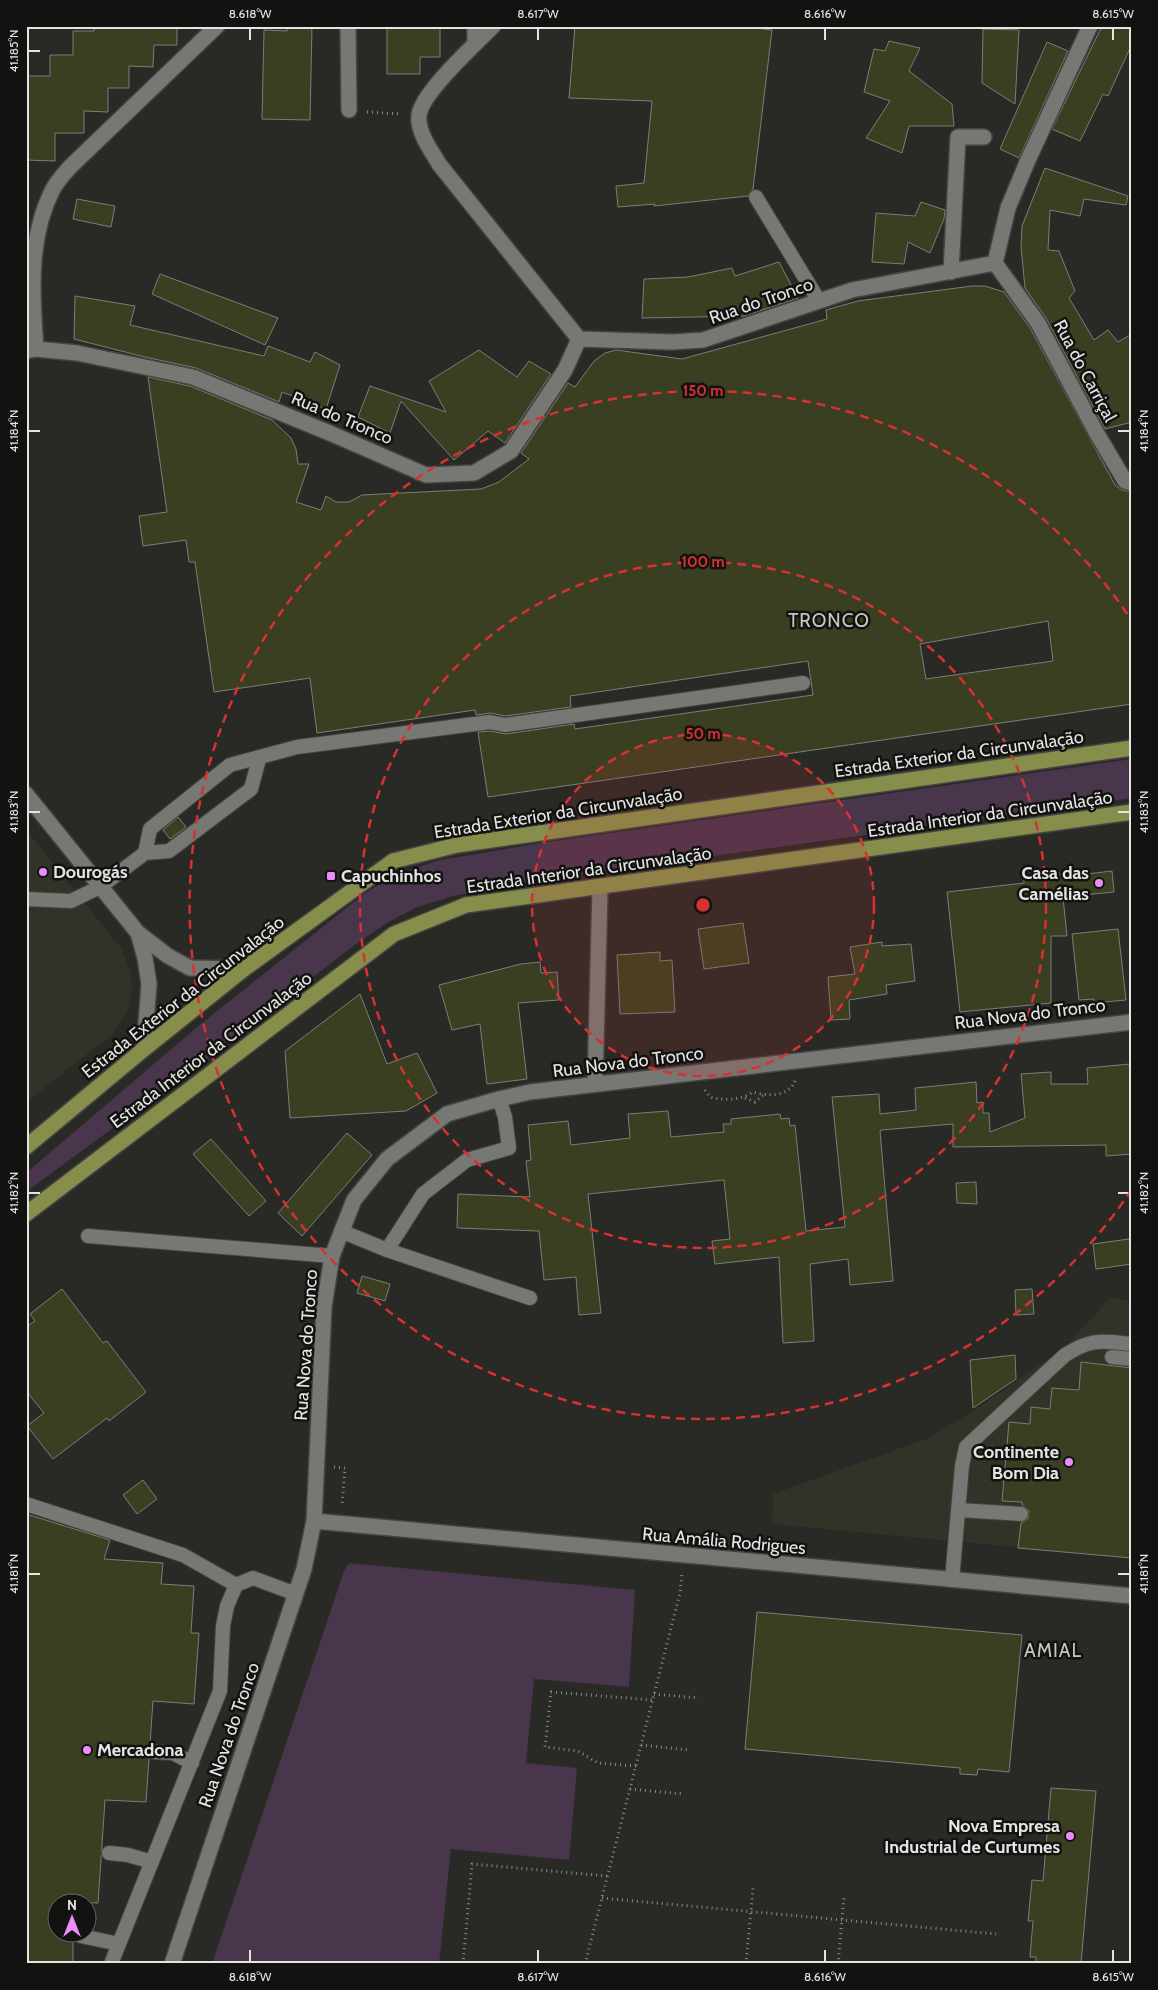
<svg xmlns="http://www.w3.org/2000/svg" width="1158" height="1990" font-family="Cabin,sans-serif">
<rect width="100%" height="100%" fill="#292a26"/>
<path fill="#313328" d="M26,830L121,948L131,974L132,988L129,1008L114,1033L26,1102Z
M1110,1298L1132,1301V1558L772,1524L773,1494L926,1439L975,1410L1064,1348Z"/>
<path fill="#49354c" d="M1132,759V798L540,880L453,896L415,908L387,923L356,944L208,1058L26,1192V1173L196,1028L364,894L395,875L440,860L541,843Z
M349,1563L635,1590L629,1687L534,1679L526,1763L577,1768L569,1860L451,1849L439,1964H212L344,1571Z"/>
<path fill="#3b3f21" stroke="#7c7d78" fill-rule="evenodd" d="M94,26H177V45H154L153,67L129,66V88H108V112L84,111V133H55V161L26,160V76H50V55H73V31H94Z
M287,26H312L310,120L262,119L264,30L287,31Z
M387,26H440V57H420V74H387Z
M575,26H740L772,30L753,189L748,196L654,206L655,204L618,207L616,186L644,183L652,101L569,98Z
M1102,26H1123L1132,30V44L1108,96L1103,94L1080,141L1052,129Z
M983,29L1019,30L1015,104L982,83Z
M889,41L920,48L909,71L952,104L954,126H909L902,153L866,138L890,101L864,92L874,49L885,51Z
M1047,42L1068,51L1019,158L1000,149Z
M1045,168L1128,196L1126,205L1084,199L1080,216L1050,210L1048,250L1059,251L1075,291L1069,298L1094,340L1108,330L1118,342L1132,334V422L1105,429L1046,318L1025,288L1021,247L1022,226Z
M77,199L115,206L111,227L73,219Z
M921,202L945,210L944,219L930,253L908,242L904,264L872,262L876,213L915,216Z
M779,262L798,298L744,316L642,318L644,279L688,277L732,268L735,276Z
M160,274L278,318L265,345L152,294Z
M972,286H985L1004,292L1030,328L1115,485L1122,490L1132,492V704L488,797L478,732L490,731L506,734L574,724L575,729L813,695L808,661L570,696L571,707L505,716L491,713L476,715L475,710L317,733L310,678L214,692L195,562H189L186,540L143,546L139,516L167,512L148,377L190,386L272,420L291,438L296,449L298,464H309L296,502L321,510L326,496L336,502H349L362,495L481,489L499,482L529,459L521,453L568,383L575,387L594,361L605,353L616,350L682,359L827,319L826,310L858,301ZM1048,621L1053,661L926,679L920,644Z
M75,296L135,306L130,325L264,356L268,346L310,362L315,352L340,365L326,409L282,392L279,402L196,368L145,357L74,339Z
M479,350L517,377L529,361L551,374L505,443L488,431L454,460L401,401L390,433L358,417L370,386L446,412L429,381Z
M178,817L186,827L170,839L163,830Z
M1112,871L1114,892L1063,897L1067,936H1051V1003L960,1012L947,892L1024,883V876L1060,873L1061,877Z
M743,923L749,963L704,969L698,929Z
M1118,929L1126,1000L1094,1003V999L1079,1000L1072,934Z
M882,942V946L911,944L915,981L886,985L887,994L849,1000L850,1019L831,1020L828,977L855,974L850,947Z
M660,952V961L672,960L675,1012L620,1014L617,955Z
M540,962L541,973L557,972L559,1000L518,1003L527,1079L487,1084L480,1024L452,1030L439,985L521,964Z
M360,994L387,1064L417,1053L437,1093L406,1111L290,1118L285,1051Z
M1130,1064L1132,1086V1154L1106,1156V1145L953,1147V1124L881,1130L880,1131L893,1281L850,1285L848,1259L810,1264L814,1341L783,1343L779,1257L715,1264L712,1241L730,1239L724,1180L588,1194L601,1313L579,1315L576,1277L544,1280L539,1231L457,1228L458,1194L530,1197L526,1161L531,1160L528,1125L568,1121L571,1145L630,1138L628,1114L668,1111L671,1137L724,1132L723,1124H731V1119L780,1114L781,1119L789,1118L790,1126L795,1125L806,1231L845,1227L832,1097L879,1094L880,1114L916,1110L915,1088L976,1082L977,1103L983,1102V1113H989L990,1132L1025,1118L1021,1074L1051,1072V1084H1088L1087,1068Z
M347,1133L372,1155L302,1236L278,1213Z
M211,1139L266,1201L249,1216L193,1154Z
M976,1182L977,1204L957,1203L956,1183Z
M1129,1239L1132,1264L1096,1269L1093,1244Z
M362,1276L390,1284L385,1301L357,1293Z
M62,1289L103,1343L107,1341L146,1392L109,1421L107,1418L53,1459L27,1426L44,1413L26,1391V1327L35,1321L30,1314Z
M1032,1289L1034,1314L1016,1315L1015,1290Z
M1015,1355L1016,1379L973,1408L970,1360Z
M1081,1362L1132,1368V1558L1018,1548L1021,1523L1028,1519L1029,1511L1022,1505V1502L1002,1501L1009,1422L1030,1424L1031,1407L1050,1409L1052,1388L1079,1390Z
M143,1480L157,1499L137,1514L123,1495Z
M26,1514L110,1540L104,1559L163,1563L161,1584L194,1586L191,1633H199L194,1704L153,1701L150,1744L145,1751L149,1759L146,1802L105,1800L98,1903L58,1902V1932H73V1964H26Z
M757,1612L1022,1635L1009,1772L978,1769L977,1775L960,1774V1768L745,1749Z
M1051,1788L1096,1791L1081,1964H1036V1957H1030L1033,1921H1028L1032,1880L1043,1881Z"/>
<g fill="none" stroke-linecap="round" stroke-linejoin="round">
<g stroke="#444542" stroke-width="16">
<path id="service" d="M756,197L819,301
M145,853L150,829L230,765L297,747L490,722L505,725L803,683
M26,899L71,901L100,887L145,853L169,851L251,789L259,759
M341,1231L387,1250L530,1298
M88,1236L332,1256
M387,1250L423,1194L467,1160L509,1148L505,1117L499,1099
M1112,1357L1132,1359
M26,1504L183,1555L236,1585L227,1606L223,1626L220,1691L111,1964
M959,1510L1021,1514
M952,1580L962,1466L966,1447L1065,1355C1092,1338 1101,1341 1132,1344
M236,1585L253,1578L296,1594
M154,1752L173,1753L192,1763
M109,1853L128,1855L152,1862
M81,1936L119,1944"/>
</g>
<g stroke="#444542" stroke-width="18">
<path id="minor" d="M348,26L349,110
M475,26V44
M493,26C476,44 422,92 419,115C417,132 431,150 439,164L579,339L672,342L703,340L852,290L995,263
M1090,26L1028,160L1008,208L995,263L1038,323L1096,432L1125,481L1132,483
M951,272L958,137H984
M36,349C32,296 28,239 52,191C56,182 64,174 70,167L217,26
M26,351L36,349L77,353L193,377L332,434L426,475L474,473L511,451L565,370L579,339
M26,794L138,933L168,956L190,968L244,969
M138,933L145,958L149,984L144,1049
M595,1084L600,888
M314,1521L1132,1596
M172,1964L304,1569L314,1521L324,1307L332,1256L354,1200L387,1159L447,1114L499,1099L530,1092L1132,1022"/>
</g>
<g stroke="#444542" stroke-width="18">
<path id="primary" d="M26,1147L144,1049L244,969L393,861L457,845L1132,748
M26,1214L394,934L466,905L1132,812"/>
</g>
<path stroke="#8a8b88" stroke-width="3" stroke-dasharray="1 4" stroke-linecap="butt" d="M367,112L401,114
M705,1090L710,1097C725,1101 740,1100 753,1092C769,1097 791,1097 796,1078
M745,1098L755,1102L763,1095
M334,1467L345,1468L342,1506
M654,1694L699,1698
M641,1745L689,1750
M636,1766L598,1763L578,1751L545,1747L551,1692L653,1700
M630,1789L684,1794
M602,1898L996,1934
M463,1964L472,1864L607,1876
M585,1964L680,1593L682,1574
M746,1964L753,1888
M838,1964L844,1897"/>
<use href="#service" stroke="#777873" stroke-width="14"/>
<use href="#minor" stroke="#777873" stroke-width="15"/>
<use href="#primary" stroke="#878d4a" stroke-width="15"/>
</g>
<path fill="none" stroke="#e4e5e2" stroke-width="2" d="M250,28V40M538,28V40M825,28V40M1113,28V40M28,51H40M28,431H40M1118,431H1130M28,812H40M1118,812H1130M28,1193H40M1118,1193H1130M28,1574H40M1118,1574H1130M250,1950V1962M538,1950V1962M825,1950V1962M1113,1950V1962"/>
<circle cx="703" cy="905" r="171" fill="#d73131" fill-opacity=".12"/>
<g fill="none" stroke="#d73131" stroke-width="2.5" stroke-dasharray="9 6">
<circle cx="703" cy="905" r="171"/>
<circle cx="703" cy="905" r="343"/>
<path d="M1132 1189A514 514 0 1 1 1132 621"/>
</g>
<g fill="#ec8cfb" stroke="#121210" stroke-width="2">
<circle cx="43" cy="872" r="5"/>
<rect x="326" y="871" width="10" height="10" rx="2.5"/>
<circle cx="1099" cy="883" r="5"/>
<circle cx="1069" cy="1462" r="5"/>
<circle cx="87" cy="1750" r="5"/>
<circle cx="1070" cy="1836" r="5"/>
</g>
<g text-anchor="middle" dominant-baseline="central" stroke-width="5" stroke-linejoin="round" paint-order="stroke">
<g font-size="18" fill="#e4e5e2" stroke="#121210">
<text transform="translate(761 301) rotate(-19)">Rua do Tronco</text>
<text transform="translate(1085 371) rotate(62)">Rua do Carriçal</text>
<text transform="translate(342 418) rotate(23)">Rua do Tronco</text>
<text transform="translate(959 754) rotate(-8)">Estrada Exterior da Circunvalação</text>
<text transform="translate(558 813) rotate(-9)">Estrada Exterior da Circunvalação</text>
<text transform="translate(990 814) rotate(-8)">Estrada Interior da Circunvalação</text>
<text transform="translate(589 870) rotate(-8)">Estrada Interior da Circunvalação</text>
<text transform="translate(183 997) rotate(-38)">Estrada Exterior da Circunvalação</text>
<text transform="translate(1030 1014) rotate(-7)">Rua Nova do Tronco</text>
<text transform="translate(211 1050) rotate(-37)">Estrada Interior da Circunvalação</text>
<text transform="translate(628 1062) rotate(-7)">Rua Nova do Tronco</text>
<text transform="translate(306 1345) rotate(-86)">Rua Nova do Tronco</text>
<text transform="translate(724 1541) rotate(5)">Rua Amália Rodrigues</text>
<text transform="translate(229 1735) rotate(-71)">Rua Nova do Tronco</text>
</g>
<g font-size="18" font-weight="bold" fill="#e4e5e2" stroke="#121210" text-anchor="start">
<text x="53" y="872">Dourogás</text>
<text x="1089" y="873" text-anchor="end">Casa das<tspan x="1089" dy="21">Camélias</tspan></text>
<text x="341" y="876">Capuchinhos</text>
<text x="1059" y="1452" text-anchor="end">Continente<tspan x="1059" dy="21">Bom Dia</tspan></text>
<text x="97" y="1750">Mercadona</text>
<text x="1060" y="1826" text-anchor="end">Nova Empresa<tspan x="1060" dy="21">Industrial de Curtumes</tspan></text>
</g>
<g font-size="19" letter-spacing="1" fill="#c5c6c0" stroke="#121210">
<text x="829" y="620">TRONCO</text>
<text x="1053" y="1650">AMIAL</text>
</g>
</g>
<circle cx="703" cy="905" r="8" fill="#d73131" stroke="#121210" stroke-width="2.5"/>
<g font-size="15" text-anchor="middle" font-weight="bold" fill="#d73131" stroke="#121210" stroke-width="5" stroke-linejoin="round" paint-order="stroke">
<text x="703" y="396">150 m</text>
<text x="703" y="567">100 m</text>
<text x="703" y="739">50 m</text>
</g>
<rect width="1158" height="1990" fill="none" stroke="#121210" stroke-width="55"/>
<g transform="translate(72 1918)"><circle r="24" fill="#121210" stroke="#666664"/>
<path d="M0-4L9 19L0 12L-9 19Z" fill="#ec8cfb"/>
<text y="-8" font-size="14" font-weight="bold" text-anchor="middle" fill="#e4e5e2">N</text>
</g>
<rect x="28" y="28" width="1102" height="1934" fill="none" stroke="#e4e5e2" stroke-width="2"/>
<g font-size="12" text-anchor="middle" fill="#e4e5e2">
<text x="250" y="18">8.618°W</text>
<text x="538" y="18">8.617°W</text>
<text x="825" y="18">8.616°W</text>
<text x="1113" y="18">8.615°W</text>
<text transform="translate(14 51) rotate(-90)" y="4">41.185°N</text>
<text transform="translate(14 431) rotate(-90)" y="4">41.184°N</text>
<text transform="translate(1144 431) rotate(-90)" y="4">41.184°N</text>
<text transform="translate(14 812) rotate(-90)" y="4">41.183°N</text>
<text transform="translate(1144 812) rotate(-90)" y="4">41.183°N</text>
<text transform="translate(14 1193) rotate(-90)" y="4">41.182°N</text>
<text transform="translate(1144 1193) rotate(-90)" y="4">41.182°N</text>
<text transform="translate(14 1574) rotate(-90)" y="4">41.181°N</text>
<text transform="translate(1144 1574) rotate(-90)" y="4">41.181°N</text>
<text x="250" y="1981">8.618°W</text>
<text x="538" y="1981">8.617°W</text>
<text x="825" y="1981">8.616°W</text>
<text x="1113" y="1981">8.615°W</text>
</g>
</svg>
